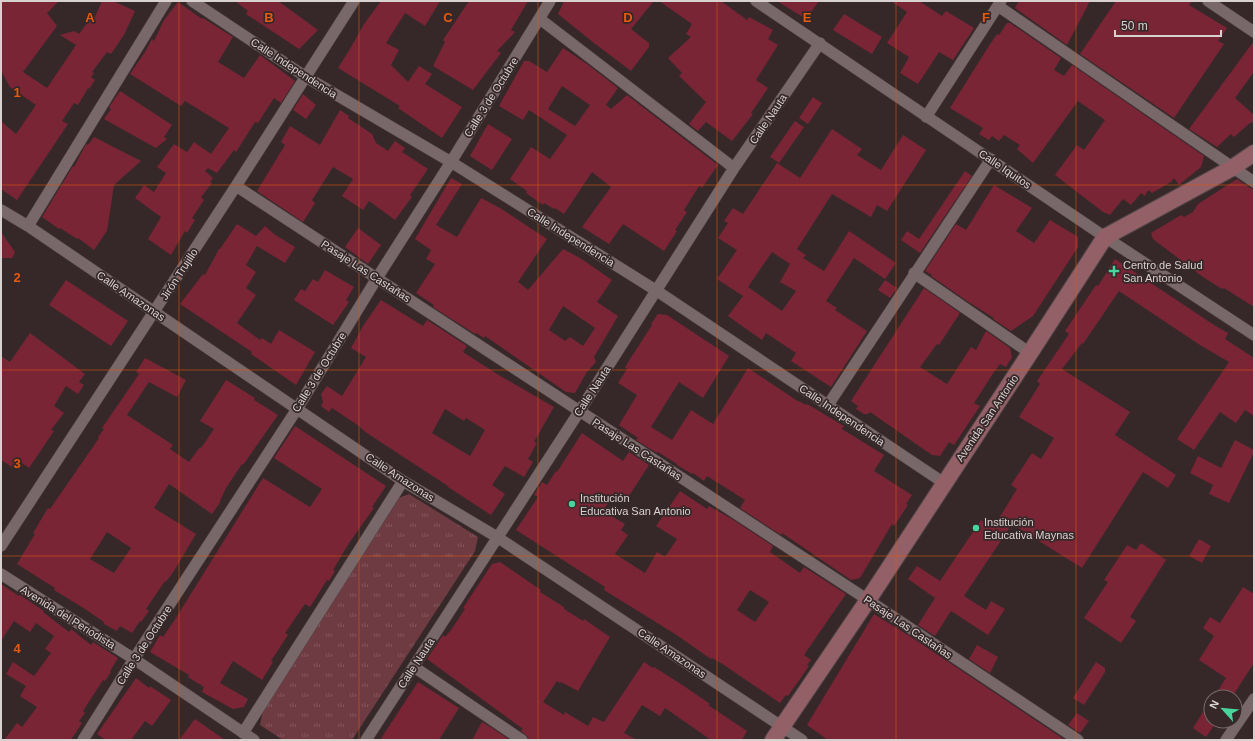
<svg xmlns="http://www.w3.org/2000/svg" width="1255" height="741" font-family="Helvetica,sans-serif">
<defs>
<pattern id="grass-tufts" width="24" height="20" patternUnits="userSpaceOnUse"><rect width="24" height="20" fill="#6f3b42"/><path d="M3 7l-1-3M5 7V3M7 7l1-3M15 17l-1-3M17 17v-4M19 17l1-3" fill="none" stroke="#83565c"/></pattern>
</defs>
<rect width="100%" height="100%" fill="#362829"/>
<path fill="url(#grass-tufts)" d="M409,494L478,537L475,551L352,740H283L260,725L263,710L399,498Z"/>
<path fill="#792535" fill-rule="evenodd" d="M1,1H59L47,13L57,26L23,72L47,88L76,45L60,35L74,31L79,34L91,18L94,19L102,1H113L135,11L124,35L111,54L107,52L92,72L94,73L91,77L95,80L89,89L88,88L78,105L74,103L62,121L68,124L17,200L1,189V121L16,134L36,105L10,87L1,71Z
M235,1H278L318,30L299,49L246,14L248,11Z
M381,1H440L425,26L405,13L386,43L399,50L391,65L408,82L419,66L432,74L425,84L462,107L442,138L398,108L400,106L338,68L350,49L364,24Z
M469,1H528L511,30L515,32L497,51L501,53L473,90L433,66L445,42L443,40Z
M564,1H654L631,29L649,43V47L631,71L594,43L558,14Z
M659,1H721L747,20L749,17L773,30L768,39L778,45L756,80L768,88L751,113L753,114L732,141L706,122L698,131L689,124L706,102L679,76L682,73L668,58L691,37L686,34L692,24Z
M777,1H819L806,19Z
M891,1H919L942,16L946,11L974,28L953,60L939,52L918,84L900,73L909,57L887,43L907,12Z
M1019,1H1090L1067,45L1015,8Z
M1116,1H1192L1189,5L1227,28L1218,41L1224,44L1174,118L1080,54Z
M178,2L202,19L203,18L233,37L218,62L244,78L260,55L295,81L281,103L274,98L258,123L255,122L236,152L234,150L217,173L208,168L205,171L213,178L210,182L212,183L201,197L204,200L192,218L195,220L187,233L185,231L171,255L148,239L161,217L135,198L144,185L154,192L166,173L157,167L174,144L187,152L194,142L211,154L229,128L185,101L181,106L130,74L145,52L152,39L154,41L164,20Z
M844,14L882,37L872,54L833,30Z
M1007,23H1010L1061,58L1054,70L1064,76L1072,65L1204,156L1201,167L1179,185L1174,178L1171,182L1152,193L1148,190L1145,196L1141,193L1131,205L1123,199L1110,215L1103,212L1055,175L1077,145L1084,150L1105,120L1078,101L1033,163L1017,149L1020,145L1004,135L999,141L992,136L989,140L979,134L983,128L950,108L987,49L997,34L999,35Z
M1254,41V72L1235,98L1254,115V122L1250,123L1234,137L1231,134L1217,147L1189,129Z
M563,48L587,64L618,88L606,105L611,109L627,95L718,165L702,188L699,186L684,210L687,212L675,230L677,231L664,251L623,224L609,244L582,227L611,187L592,172L564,214L555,208L554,209L544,203L543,205L526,193L527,191L510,179L531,147L550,159L567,135L529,110L523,120L499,106L524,61H529L547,72ZM562,86L590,105L575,126L548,109Z
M120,91L172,125L164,137L167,139L156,148L104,119L111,109L109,107Z
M303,94L316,105L306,119L293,110Z
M813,97L822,103L808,124L799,118Z
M340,110L349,116L348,118L372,134L376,143L388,151L395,141L405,148L402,152L428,169L410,195L412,197L395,220L369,201L363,210L342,196L353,179L333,167L312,200L315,203L303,222L257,191L285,145L281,142L290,126L320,145Z
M795,121L804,127L779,163L770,157Z
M488,124L512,139L492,170L470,156Z
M832,129L862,149L857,155L881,170L903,135L926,150L887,211L877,205L871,217L832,194L797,249L806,255L803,258L824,271L849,231L896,263L885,279L854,258L826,301L837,308L835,310L867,331L831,387L791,361L796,353L766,333L762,340L728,316L743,296L717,279L737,250L718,238L728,223L724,221L733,208L743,214L777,163L800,178ZM772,252L790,264L780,282L796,291L782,311L748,287Z
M94,137L141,161L114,185L107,231L94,250L78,238L77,239L60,228L59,229L42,217L73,166L74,167L86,144L88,145Z
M965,171L972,176L920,253L901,240L907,231L919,239Z
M451,178L462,184L436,225L457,237L481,198L500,208L547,239L518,282L528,290L563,249L580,258L612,280L597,302L618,316L594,357L596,362L587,372L575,393L566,392L485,336L484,338L476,333L475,334L433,307L434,305L416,293L435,264L426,259L431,250L415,239ZM563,306L595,328L583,346L570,337L565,341L549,330Z
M1237,179L1250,188L1254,189V307L1224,288L1222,289L1203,277L1153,239L1151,233L1181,215L1184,217L1193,212L1198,204Z
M994,185L1032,208L1016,231L1034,243L1050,220L1078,237V247L1033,316L1011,331L993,319L994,318L967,301L931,276L932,275L925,271L956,224L966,230Z
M237,224L256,236L265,226L274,234L295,247L285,263L257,246L246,265L256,272L246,288L256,295L237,323L260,340L262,338L271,344L279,330L315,352L296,385L251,354L252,352L180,304L203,274L205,275L219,249H220Z
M358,228L381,245L368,264L345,247Z
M1,232L15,252L12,258H1Z
M1115,259L1214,325L1228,333L1225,339L1254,358V416L1245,410L1236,423L1220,412L1194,450L1177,439L1229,362L1200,345L1119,291L1083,344L1082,343L1062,369L1130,412L1115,435L1176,475L1168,488L1143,472L1082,568L1012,524L964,596L986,610L991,601L1005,609L988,635L951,611L935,636L918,625L935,598L908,579L917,566L940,581L981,520L993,528L1017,489L1011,485L1032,453L1041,459L1054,438L1019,417L1040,384L1037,381L1069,334L1065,331L1096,285L1098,286Z
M325,270L354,287L346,300L349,302L333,325L294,300L301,289L305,291L313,279L318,282Z
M66,280L128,321L111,346L49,305Z
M885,280L897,288L890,298L878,290Z
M924,288L960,313L939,345L937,344L920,367L947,384L971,347L976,350L986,331L1010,348L1012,357L1006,367L1000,364L994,372L974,403L980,406L954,445L949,442L940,456L932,455L870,412L868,414H864L856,409L858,406L851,401Z
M381,300L423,326L427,320L467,346L463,352L497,374L554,407L534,442L537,443L528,459L533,462L524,477L505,466L492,485L505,494L491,515L448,487V486L379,441L364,431L359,426L332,408L329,412L321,406L323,402L321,394L327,386L342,396L366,357L351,348L363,326ZM445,409L464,421L466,418L485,430L470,456L432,433Z
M658,314L667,315L729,356L703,398L679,382L651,427L672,440L691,410L713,424L748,368L799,402V401L806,405L807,404L844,426L842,429L884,455L874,471L912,495L906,504L908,505L894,526L892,524L860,578L851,580L782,533L781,535L740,508L745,500L707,476L704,481L693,473L692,474L677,465V464L658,452L657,453L636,440L638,438L619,425L637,395L618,383L627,369L625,367L652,325L651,324Z
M30,333L85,374L79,382L84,385L78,394L66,386L54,406L64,413L51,430L54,431L29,468L21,462L15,469L1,460V356L10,362Z
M145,358L186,380L177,397L149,382L127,415L173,445L170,449L189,462L200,447L201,448L214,429L200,421L226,380L255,398L254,400L278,415L243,465L242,464L226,488L220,501H221L212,514L169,484L154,508L196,534L174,571L166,582L165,581L146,609L149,611L141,622L140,621L132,633L120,626L117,631L104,624V622L85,609L54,590L55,588L17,564L35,534L33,533L48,508L50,509L99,438L98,437L104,429L102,428L139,374L136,372ZM107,532L131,548L114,573L90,559Z
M295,426L386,486L372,507L374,508L349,543L333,570L335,571L329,581L327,580L310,607L305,604L285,633L288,635L271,661L273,662L262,680L233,661L220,683L248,699L244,707L233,709L202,692L204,687L188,677L189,675L150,652L160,635L163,637L174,621L263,478L310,507L322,489L274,458Z
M582,433L623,461L629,452L649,465L627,499L615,492L603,511L625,524L621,530L628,535L615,554L645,573L657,552L665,557L677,539L656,526L680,491L707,509L709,506L732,519L773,546L770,552L800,573L804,567L846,594L804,655L811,660L807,665L809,666L788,696L786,695L780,703L724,665L712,658L711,659L675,634L604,590L605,587L516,530L538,497L534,495L542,482L547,485L556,471L557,472ZM750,590L769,602L755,622L737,610Z
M1235,440L1254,450V452L1229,503L1209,494L1213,485L1190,473L1198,456L1221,468Z
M1199,539L1211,546L1202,563L1189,556Z
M1141,543L1166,560L1130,617L1136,621L1121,643L1084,618L1108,582L1104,580L1127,545L1136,550Z
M500,562L541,590L540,592L564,607V609L583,621L584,619L610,637L578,691L561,682L560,683L557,681L543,702L564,715L565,712L588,726L593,717L604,722L644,662L653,668L654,667L681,684L710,704L708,705L747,731L742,740H711L665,708L660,716L642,705L624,733L637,740H529L528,737L521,731L523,729L427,659L443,635L445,637L451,630L465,609L463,608L492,564Z
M1,584L19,596L20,595L44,611L43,612L69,632L71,629L91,645L93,642L118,658L110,671L111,672L105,681L103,680L83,711L85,713L79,721L82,723L71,740H4L17,723L22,727L37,707L20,696L26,686L6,674L13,662L34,676L51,653L45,649L54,636L36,623L30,632L14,621L1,641Z
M1243,587L1254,594V663L1232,697H1214L1226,678L1199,660L1214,636L1203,628L1210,617L1220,623Z
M874,614L911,637L1065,740H828L807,725Z
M977,645L998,657L990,673L969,659Z
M1096,662L1105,668V672L1084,705L1073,698Z
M136,678L149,688L150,686L171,700L152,726L145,721L131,740H106L97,734Z
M418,682L459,708L439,740H380Z
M1203,712L1211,717V721H1217L1206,737L1193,728Z
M1077,713L1089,721L1080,733L1068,725Z
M195,719L225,740H179Z
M482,722L492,728L510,740H472Z"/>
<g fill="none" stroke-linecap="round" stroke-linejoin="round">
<g stroke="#524647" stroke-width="12">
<path id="street" d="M192,1L306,77L451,162L657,291L944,483
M756,1L1105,237L1254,335
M1208,1L1254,32
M998,6L1254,182
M540,19L734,168
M926,117L1001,1
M236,186L868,600L1078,740
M1,210L28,226L403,481L497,537L802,740
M28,226L166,1
M914,273L1030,353
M828,405L991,159
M1,546L236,186L354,1
M1,574L134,659L254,740
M414,667L522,740
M243,733L403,481
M83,740L134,659L297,409L377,278L451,162L550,1
M366,740L579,412L734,168L820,43
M1226,740L1254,699"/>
</g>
<g stroke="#524647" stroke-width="18">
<path id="secondary" d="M773,740L868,600L1030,353L1105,237L1232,168L1254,153"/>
</g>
<use href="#street" stroke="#796869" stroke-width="11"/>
<use href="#secondary" stroke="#936068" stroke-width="16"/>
</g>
<path fill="none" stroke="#e8590c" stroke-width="1" stroke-opacity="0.55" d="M179,1V740M359,1V740M538,1V740M717,1V740M896,1V740M1076,1V740M1,185H1254M1,370H1254M1,556H1254"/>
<g fill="#49d49d" stroke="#362829" stroke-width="1.5">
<path d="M1112 265h4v4h4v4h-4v4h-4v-4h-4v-4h4z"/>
<circle cx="572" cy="504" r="4"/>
<circle cx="976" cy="528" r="4"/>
</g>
<g text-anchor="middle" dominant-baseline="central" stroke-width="3.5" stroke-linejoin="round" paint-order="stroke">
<g font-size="11" fill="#d9d0d0" stroke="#362829">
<text transform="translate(294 68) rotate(33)">Calle Independencia</text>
<text transform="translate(491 97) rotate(-58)">Calle 3 de Octubre</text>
<text transform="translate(768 119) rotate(-56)">Calle Nauta</text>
<text transform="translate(1005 169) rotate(34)">Calle Iquitos</text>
<text transform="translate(571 237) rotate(32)">Calle Independencia</text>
<text transform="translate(366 271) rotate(33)">Pasaje Las Castañas</text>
<text transform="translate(179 274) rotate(-57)">Jirón Trujillo</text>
<text transform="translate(131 296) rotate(34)">Calle Amazonas</text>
<text transform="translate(319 372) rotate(-58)">Calle 3 de Octubre</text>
<text transform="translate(592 391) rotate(-57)">Calle Nauta</text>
<text transform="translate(842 415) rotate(34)">Calle Independencia</text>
<text transform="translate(987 418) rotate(-56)">Avenida San Antonio</text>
<text transform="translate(637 449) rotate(33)">Pasaje Las Castañas</text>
<text transform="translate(400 477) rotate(33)">Calle Amazonas</text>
<text transform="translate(68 617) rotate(32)">Avenida del Periodista</text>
<text transform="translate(908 627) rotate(34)">Pasaje Las Castañas</text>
<text transform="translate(144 645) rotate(-57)">Calle 3 de Octubre</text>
<text transform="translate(672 653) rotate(34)">Calle Amazonas</text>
<text transform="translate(416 663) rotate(-57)">Calle Nauta</text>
</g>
<g font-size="11" fill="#d9d0d0" stroke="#362829" text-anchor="start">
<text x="1123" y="265">Centro de Salud<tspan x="1123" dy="13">San Antonio</tspan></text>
<text x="580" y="498">Institución<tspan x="580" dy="13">Educativa San Antonio</tspan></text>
<text x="984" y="522">Institución<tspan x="984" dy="13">Educativa Maynas</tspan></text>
</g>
</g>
<g font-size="13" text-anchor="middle" font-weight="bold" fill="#e8590c" stroke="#362829" stroke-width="3.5" stroke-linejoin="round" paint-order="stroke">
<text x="90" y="22">A</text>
<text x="269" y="22">B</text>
<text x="448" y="22">C</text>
<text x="628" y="22">D</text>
<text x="807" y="22">E</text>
<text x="986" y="22">F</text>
<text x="17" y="97">1</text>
<text x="17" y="282">2</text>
<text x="17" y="468">3</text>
<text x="17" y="653">4</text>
</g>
<rect width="1255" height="741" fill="none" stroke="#d9d0d0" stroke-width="4"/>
<g transform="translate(1223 709) rotate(297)"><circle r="19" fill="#362829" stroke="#776b6c"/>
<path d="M0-3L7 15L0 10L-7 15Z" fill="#49d49d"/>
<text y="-6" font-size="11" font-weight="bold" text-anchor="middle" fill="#d9d0d0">N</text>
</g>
<path d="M1115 30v6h106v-6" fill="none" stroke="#d9d0d0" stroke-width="2"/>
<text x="1121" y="30" font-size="12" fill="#d9d0d0" stroke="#362829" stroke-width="3" paint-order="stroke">50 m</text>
</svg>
